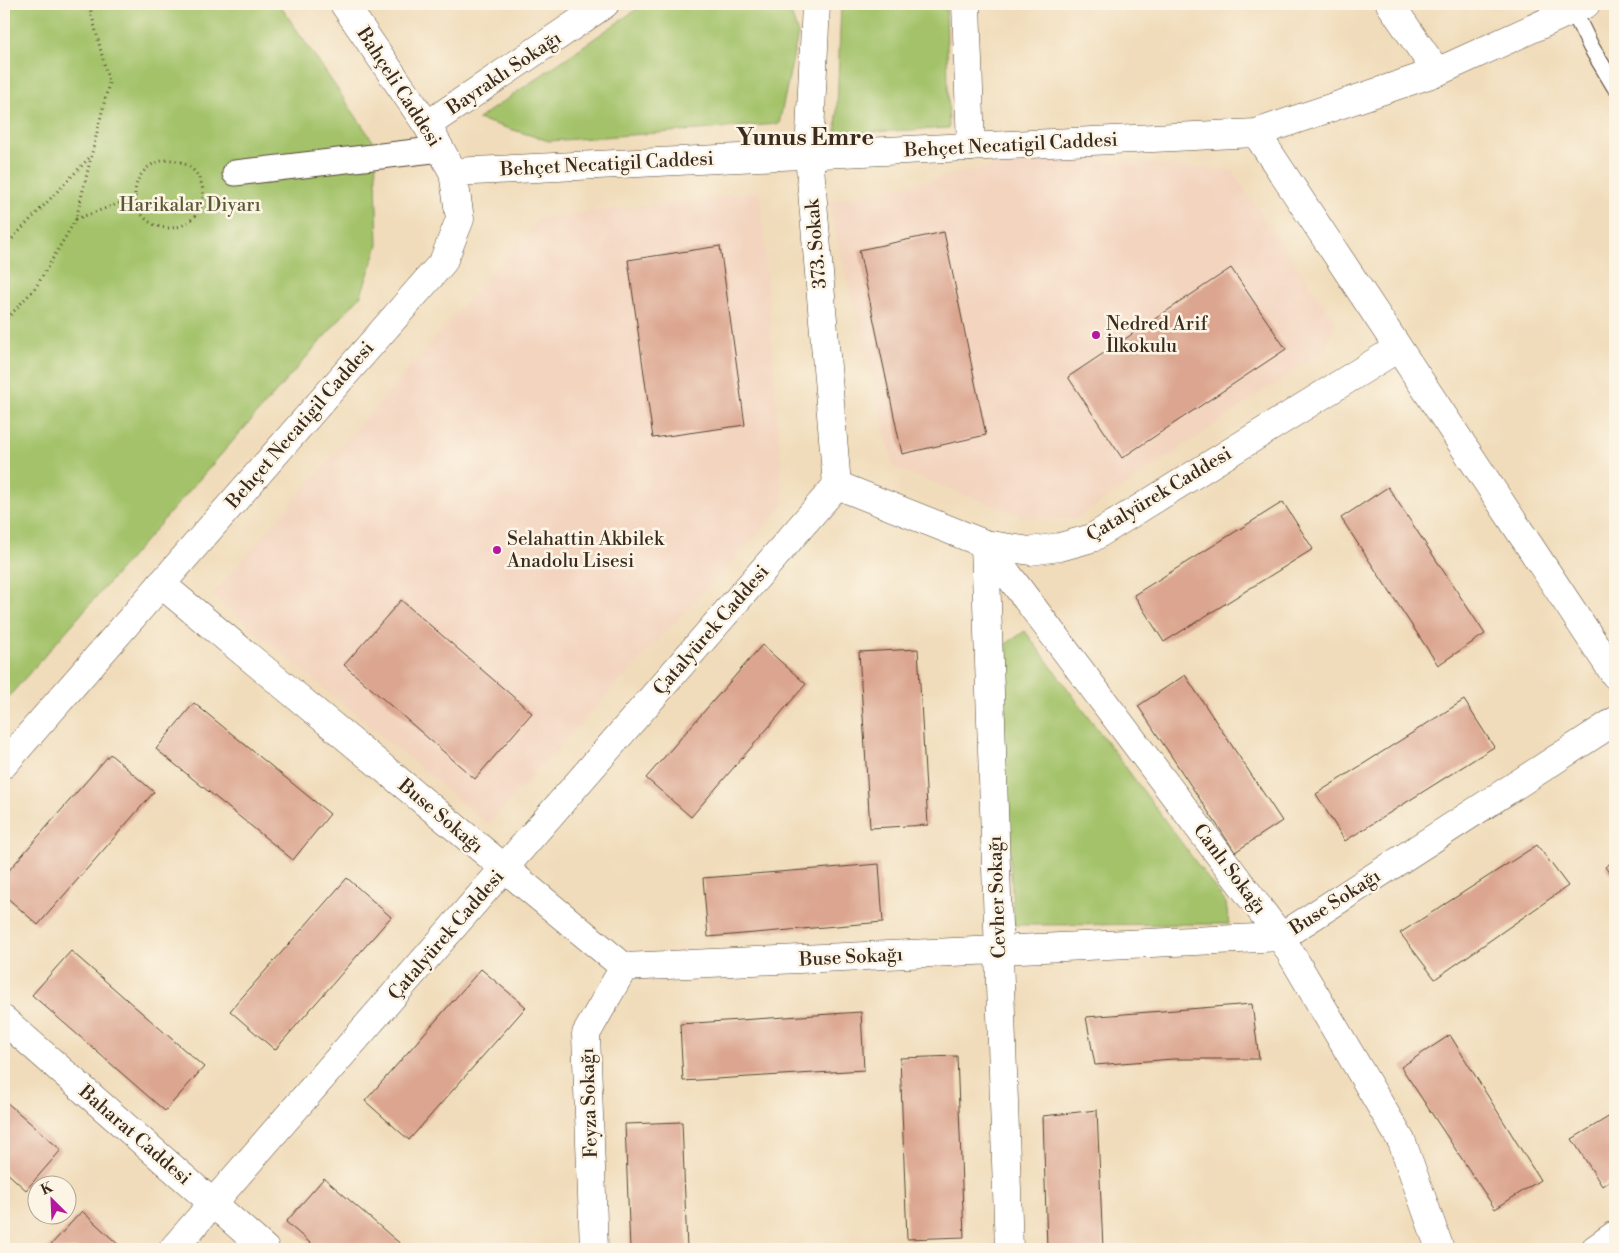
<svg xmlns="http://www.w3.org/2000/svg" width="1619" height="1253" font-family="'Libre Bodoni',serif">
<rect width="100%" height="100%" fill="#fcf5e5"/>
<filter id="ink" filterUnits="userSpaceOnUse"><feTurbulence type="fractalNoise" baseFrequency=".02" numOctaves="2"/><feDisplacementMap in="SourceGraphic" scale="10" xChannelSelector="R" yChannelSelector="G"/><feConvolveMatrix kernelMatrix="1 2 1 2 8 2 1 2 1" color-interpolation-filters="sRGB"/></filter>
<filter id="wash" filterUnits="userSpaceOnUse"><feTurbulence type="fractalNoise" baseFrequency=".0096" numOctaves="4" result="noise"/><feDisplacementMap in="SourceGraphic" scale="20" xChannelSelector="R" yChannelSelector="G"/><feGaussianBlur stdDeviation="1.12" result="paint"/><feColorMatrix in="noise" values="0 0 0 0 0 0 0 0 0 0 0 0 0 0 0 0 0 1.4 0 .05"/><feComposite in="paint" operator="in"/></filter>
<g filter="url(#wash)">
<rect width="100%" height="100%" fill="#f0dcba"/>
<path fill="#f3d4bf" d="M1038,156L1231,170L1335,321L1326,349L1076,519L1027,518L894,468L828,202Z
M760,191L784,505L488,824L212,595L539,218Z"/>
<path fill="#a3c269" stroke="#6f7644" d="M4,4H279L375,144L378,245L361,295L4,702Z
M644,4H788L798,34L779,124L549,141L478,119Z
M841,4H946L949,128L836,134Z
M1025,631L1226,903L1229,924L1014,925L997,650Z"/>
<g id="blocks">
<path fill="#dba58f" d="M944,232L986,435L902,454L859,250Z
M720,246L745,425L653,438L628,260Z
M1231,268L1286,349L1122,458L1068,377Z
M1388,487L1485,634L1438,665L1341,518Z
M1283,502L1313,549L1164,642L1134,595Z
M401,600L532,713L475,779L344,665Z
M762,645L806,684L691,817L646,778Z
M918,649L928,825L870,828L859,652Z
M1185,675L1282,821L1235,852L1138,706Z
M1464,700L1494,747L1345,841L1316,794Z
M194,703L330,814L293,860L156,749Z
M110,754L154,792L38,925L4,895V876Z
M1537,845L1568,886L1435,979L1400,933Z
M1615,860V881L1605,867Z
M879,864L883,922L708,937L703,878Z
M347,878L391,917L275,1050L230,1011Z
M71,951L204,1067L165,1111L32,995Z
M481,969L526,1007L409,1140L365,1101Z
M1252,1004L1259,1059H1173L1095,1065L1086,1017Z
M861,1012L864,1070L683,1081L680,1024Z
M1450,1035L1540,1180L1495,1209L1401,1067Z
M957,1056L964,1237L907,1239L900,1058Z
M4,1100L61,1150L26,1190L4,1170Z
M1097,1110L1103,1249H1047L1043,1116Z
M1615,1113V1177L1602,1186L1572,1139Z
M682,1122L687,1249H630L625,1124Z
M324,1178L391,1236L407,1249H317L286,1222Z
M82,1211L123,1249H47Z"/>
</g>
</g>
<g filter="url(#ink)">
<use href="#blocks" fill-opacity="0" stroke="#564535" stroke-width="1"/>
<g fill="none" stroke-linecap="round" stroke-linejoin="round">
<g stroke="#564535" stroke-width="18">
<path id="service" d="M1573,10L1591,47L1615,87"/>
</g>
<g stroke="#564535" stroke-width="27">
<path id="pedestrian" d="M235,173L441,149"/>
</g>
<g stroke="#564535" stroke-width="29">
<path id="minor" d="M816,4L809,155L837,485
M966,4L971,147
M1390,4L1437,72
M427,125L605,4
M985,544L1281,937L1402,1142L1440,1249
M985,544L1009,1249
M161,584L624,967L1281,937L1615,721
M594,1249L586,1034L624,967"/>
</g>
<g stroke="#564535" stroke-width="29">
<path id="tertiary" d="M344,4L427,125L453,172
M1256,133L1615,675
M4,764L443,262L460,219L453,172L1256,133L1437,72L1586,4
M4,1020L265,1249
M173,1249L837,485L985,544L1030,551L1060,547L1092,538L1398,348
M1595,1249L1615,1235"/>
</g>
<path stroke="#564535" stroke-width="3" stroke-dasharray="1 4" stroke-linecap="butt" d="M135 194a34 34 0 1 1 68 0a34 34 0 1 1-68 0Z
M76,219L134,198
M4,244L11,240L91,156
M4,322L36,287L76,219L109,83L89,4"/>
<use href="#service" stroke="#fff" stroke-width="16"/>
<use href="#pedestrian" stroke="#fff" stroke-width="25"/>
<use href="#minor" stroke="#fff" stroke-width="28"/>
<use href="#tertiary" stroke="#fff" stroke-width="28"/>
</g>
</g>
<g fill="#b5179e" stroke="#fcf5e5" stroke-width="2">
<circle cx="1096" cy="335" r="5"/>
<circle cx="497" cy="550" r="5"/>
</g>
<g text-anchor="middle" dominant-baseline="central" stroke-width="5" stroke-linejoin="round" paint-order="stroke">
<g font-size="19" fill="#3b2a1e" stroke="#fcf5e5">
<text transform="translate(504 73) rotate(-34)">Bayraklı Sokağı</text>
<text transform="translate(399 87) rotate(57)">Bahçeli Caddesi</text>
<text transform="translate(1011 145) rotate(-3)">Behçet Necatigil Caddesi</text>
<text transform="translate(607 164) rotate(-3)">Behçet Necatigil Caddesi</text>
<text transform="translate(816 244) rotate(-95)">373. Sokak</text>
<text transform="translate(300 425) rotate(-49)">Behçet Necatigil Caddesi</text>
<text transform="translate(1159 494) rotate(-31)">Çatalyürek Caddesi</text>
<text transform="translate(711 630) rotate(-49)">Çatalyürek Caddesi</text>
<text transform="translate(441 816) rotate(40)">Buse Sokağı</text>
<text transform="translate(1230 869) rotate(53)">Canlı Sokağı</text>
<text transform="translate(997 897) rotate(-92)">Cevher Sokağı</text>
<text transform="translate(1335 902) rotate(-33)">Buse Sokağı</text>
<text transform="translate(446 935) rotate(-49)">Çatalyürek Caddesi</text>
<text transform="translate(851 957) rotate(-3)">Buse Sokağı</text>
<text transform="translate(589 1103) rotate(-92)">Feyza Sokağı</text>
<text transform="translate(135 1135) rotate(41)">Baharat Caddesi</text>
</g>
<g font-size="19" fill="#5a5834" stroke="#fcf5e5">
<text x="190" y="205">Harikalar Diyarı</text>
</g>
<g font-size="19" fill="#3b2a1e" stroke="#fcf5e5" text-anchor="start">
<text x="1106" y="324">Nedred Arif<tspan x="1106" dy="22">İlkokulu</tspan></text>
<text x="507" y="539">Selahattin Akbilek<tspan x="507" dy="22">Anadolu Lisesi</tspan></text>
</g>
<g font-size="24" font-weight="bold" fill="#3b2a1e" stroke="#fcf5e5">
<text x="805" y="138">Yunus Emre</text>
</g>
</g>
<rect width="1619" height="1253" fill="none" stroke="#fcf5e5" stroke-width="20"/>
<g transform="translate(52 1200) rotate(336)"><circle r="24" fill="#fcf5e5" stroke="#afa495"/>
<path d="M0-4L9 19L0 12L-9 19Z" fill="#b5179e"/>
<text y="-8" font-size="14" font-weight="bold" text-anchor="middle" fill="#3b2a1e">K</text>
</g>
</svg>
